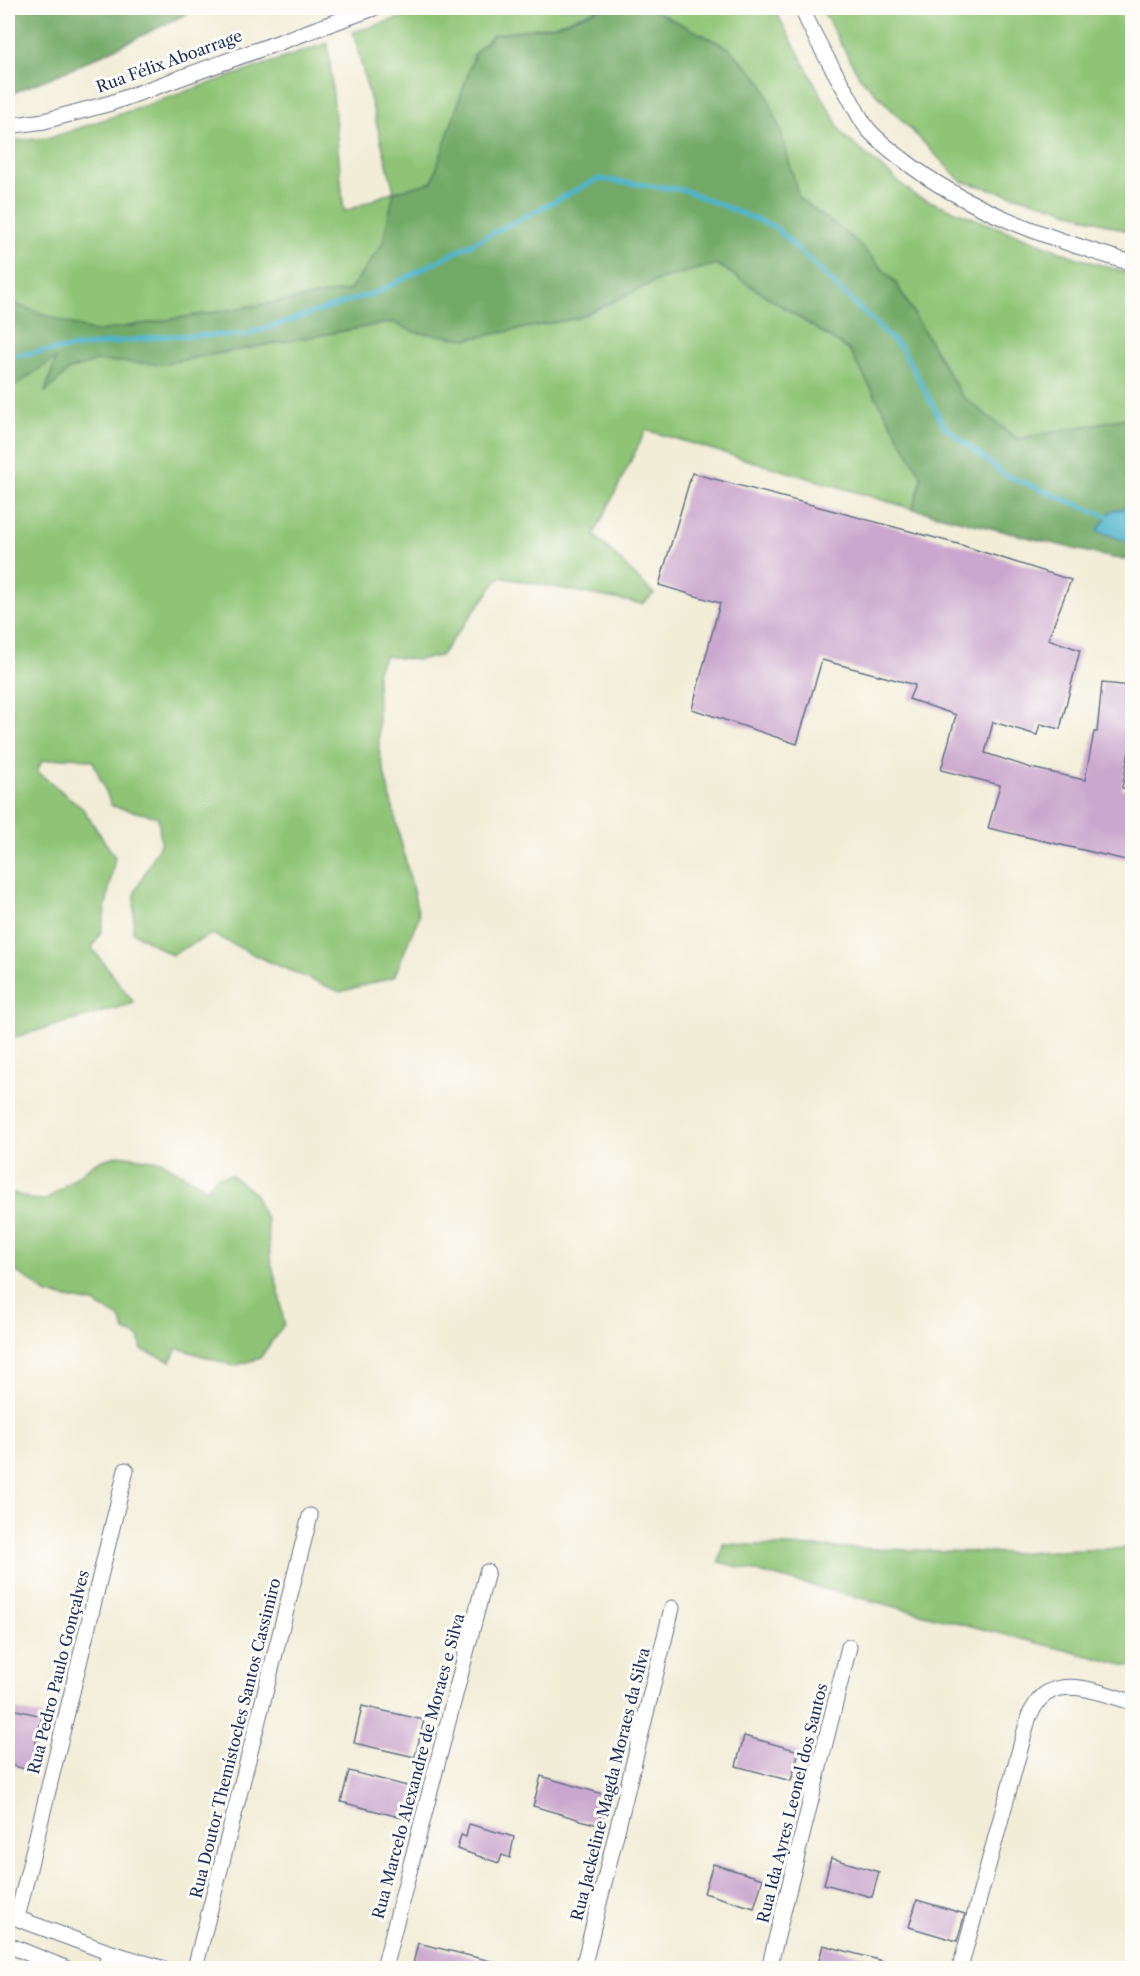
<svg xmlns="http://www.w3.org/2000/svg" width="1140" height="1976" font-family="'Libre Caslon Text',serif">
<rect width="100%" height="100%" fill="#fdfcf7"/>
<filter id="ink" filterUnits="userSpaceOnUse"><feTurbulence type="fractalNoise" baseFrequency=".0167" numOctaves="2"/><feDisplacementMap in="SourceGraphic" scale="12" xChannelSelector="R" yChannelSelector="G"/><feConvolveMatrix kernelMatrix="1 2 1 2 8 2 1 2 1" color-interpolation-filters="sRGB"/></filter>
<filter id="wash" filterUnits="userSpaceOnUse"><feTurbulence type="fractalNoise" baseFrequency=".008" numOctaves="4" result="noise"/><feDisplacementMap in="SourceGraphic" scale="24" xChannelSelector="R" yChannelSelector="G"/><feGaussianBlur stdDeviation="1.35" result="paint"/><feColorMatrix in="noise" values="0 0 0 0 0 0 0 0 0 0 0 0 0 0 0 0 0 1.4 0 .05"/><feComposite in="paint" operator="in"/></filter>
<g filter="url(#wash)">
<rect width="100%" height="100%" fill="#f2edd7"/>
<path fill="#8fc476" stroke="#557a6a" stroke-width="1.5" d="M433,8H602L551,26L493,35L475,53L432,182L394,192L383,243L350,290L94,332L8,302V141L50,138L328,43L344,212L394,191L353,32Z
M649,8H774L843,135L916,196L1078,258L1132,274V417L1017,439L961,395L896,283L856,241L799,198L781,132L762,82L729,48Z
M821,8H1132V233L1049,205L961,181L859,76Z
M717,264L849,350L922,477L913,509L646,430L594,535L654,594L642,604L500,577L440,656L416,660L385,656L377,671L379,751L419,916L394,977L340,992L261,958L212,934L171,955L133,932L135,892L161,842L158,817L112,806L93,761L73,757L42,761L37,771L83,809L115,857L101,932L92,948L134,1003L8,1039V390L57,357L45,391L69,370L97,361L161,364L393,322L414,332L468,339L578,318L660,279Z
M119,1155L161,1161L207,1189L216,1177L231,1175L254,1193L267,1221L270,1258L279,1292L284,1324L260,1358L234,1366L178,1348L170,1361L142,1350L139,1337L125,1331L120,1318L94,1303L47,1294L27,1278L8,1267V1193H14L30,1199L46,1200L96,1162Z
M723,1544L1007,1553L1132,1548V1667L719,1562Z"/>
<path fill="#73aa67" stroke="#476c62" stroke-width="1.5" d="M8,8H205L195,10L74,68L8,95Z
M603,8H649L729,48L762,82L781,132L799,198L856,241L896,283L961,395L1017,439L1132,417V507L1111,511L1097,531L1132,543V560L1112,558L913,509L922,477L849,350L717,264L660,279L578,318L467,339L414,332L392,322L161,364L97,361L69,370L45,393L56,358L8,390V302L94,332L350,290L383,243L394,192L432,182L475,53L493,35L557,25Z"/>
<path fill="#4db4cc" stroke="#347295" stroke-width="1.5" d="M1132,507V543L1097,531L1111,511Z"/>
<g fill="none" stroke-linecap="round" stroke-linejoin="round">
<path stroke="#4db4cc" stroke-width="5" d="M8,356L164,336L245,335L380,291L598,179L684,190L775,227L903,350L944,426L1005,475L1111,518"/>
</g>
<g id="blocks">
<path fill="#caa7ce" d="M692,473L958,544L1071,580L1048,639L1080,650L1060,729L1040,724L1037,735L993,722L985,753L1031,768L1085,780L1094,732H1097L1102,683L1132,686V735L1122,788L1132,791V832L1126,860L988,828L1000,785L941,770L956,715L909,699L915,685L822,660L797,744L692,709L720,603L659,585Z
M362,1706L424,1720L415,1757L354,1743Z
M8,1708L42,1716L29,1770L10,1765L12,1759L8,1757Z
M744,1736L799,1751L791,1781L736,1766Z
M349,1771L415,1788L407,1819L341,1802Z
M541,1776L606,1795L598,1825L533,1806Z
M469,1824L514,1837L510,1858L502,1855L499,1863L457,1849L461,1835L466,1837Z
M831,1858L879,1872L872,1897L824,1884Z
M713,1864L763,1879L754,1908L704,1893Z
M917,1900L965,1914L957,1941L909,1927Z
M418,1943L499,1963L498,1968H412Z
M823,1945L894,1964L893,1968H817Z"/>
</g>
</g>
<g filter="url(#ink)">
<use href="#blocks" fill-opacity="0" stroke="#667288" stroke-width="1.5"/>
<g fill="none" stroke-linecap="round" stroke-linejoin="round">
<g stroke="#667288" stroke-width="17">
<path id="street" d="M802,8C813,36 829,62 844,88C852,101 858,116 867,128C877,140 889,149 901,158C966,210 1053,240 1132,263
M8,126L44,121L111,103L374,8
M8,1915L108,1952L161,1968
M17,1918L126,1470
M8,1945L65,1968
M107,1968L108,1952
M195,1968L310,1516
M384,1968L487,1572
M583,1968L672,1608
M769,1968L849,1647
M960,1968L1029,1716C1032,1711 1035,1705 1039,1700C1061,1674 1106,1695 1132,1702"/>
</g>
<use href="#street" stroke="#fff" stroke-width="15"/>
</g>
</g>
<g text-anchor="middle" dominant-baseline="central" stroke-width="6" stroke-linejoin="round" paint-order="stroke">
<g font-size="16" fill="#1b2f5e" stroke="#fdfcf7">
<text transform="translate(169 61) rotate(-20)">Rua Félix Aboarrage</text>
<text transform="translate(58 1672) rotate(-76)">Rua Pedro Paulo Gonçalves</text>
<text transform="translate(235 1738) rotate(-76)">Rua Doutor Themístocles Santos Cassimiro</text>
<text transform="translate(418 1766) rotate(-75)">Rua Marcelo Alexandre de Moraes e Silva</text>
<text transform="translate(610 1784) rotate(-76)">Rua Jackeline Magda Moraes da Silva</text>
<text transform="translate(792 1803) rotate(-76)">Rua Ida Ayres Leonel dos Santos</text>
</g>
</g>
<rect width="1140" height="1976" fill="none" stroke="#fdfcf7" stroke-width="30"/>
</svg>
